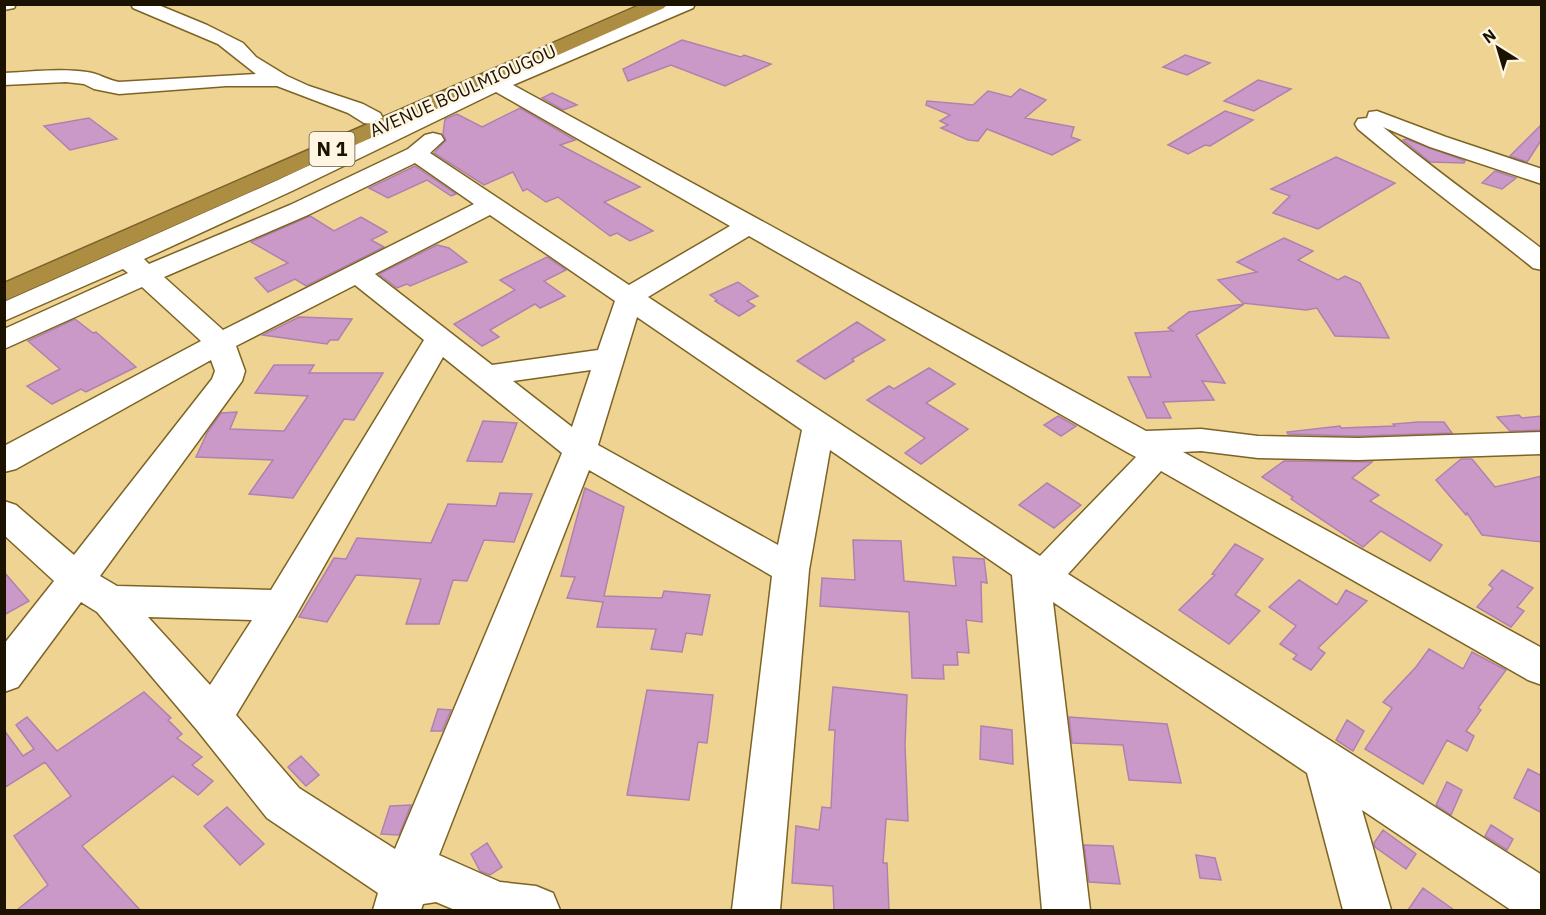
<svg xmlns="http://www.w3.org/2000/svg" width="1546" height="915" font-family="'IBM Plex Sans',sans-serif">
<rect width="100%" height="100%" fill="#eed393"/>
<path fill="#ca99c8" stroke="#b080af" stroke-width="1.5" d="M682 40 741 57 744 55 771 64 725 86 671 65 628 81 623 69Z
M1185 55 1210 63 1187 75 1163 67Z
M1258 80 1291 89 1254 111 1224 101Z
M1020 89 1046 100 1025 118 1074 127 1071 137 1080 140 1052 155 987 129 978 141 968 140 941 128 948 125 940 121 950 115 926 105 927 101 973 105 988 91 1011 97Z
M552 93 577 105 563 110 542 98Z
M520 108 575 140 560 145 640 187 604 202 653 231 630 241 617 233 610 236 558 197 546 202 527 189 523 191 513 172 484 185 434 153 446 140 443 134 445 119 457 114 482 127Z
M1225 111 1253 120 1210 146 1205 145 1188 154 1168 145Z
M89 118 117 139 70 150 44 126Z
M1542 124V139L1527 162 1510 156Z
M1406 139 1465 161 1464 163 1430 162 1403 140Z
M1336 157 1395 183 1318 229 1273 213 1290 196 1271 189Z
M415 166 456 194 451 196 427 180 388 198 369 188Z
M1495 171 1516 178 1502 189 1482 183Z
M310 216 334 231 361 217 387 232 371 240 384 247 306 286 295 279 268 292 255 278 288 263 251 242Z
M1284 238 1313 251 1298 260 1338 280 1345 276 1360 283 1389 338 1335 336 1317 308 1306 310 1243 303 1218 280 1257 272 1237 262Z
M437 245 449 248 467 262 410 286 407 284 397 288 379 274Z
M547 257 566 270 544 281 565 296 540 308 535 304 490 330 499 337 482 346 454 324 515 290 500 280Z
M738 282 758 296 747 301 755 306 739 316 715 301 717 300 710 295Z
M1244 304 1196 335 1225 383 1202 381 1214 400 1163 402 1171 418H1147L1128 377H1151L1135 333 1173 331 1168 328 1189 312Z
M299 317 352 319 338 340H330L327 344 263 335Z
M75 319 93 333 96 332 136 367 86 392 81 389 52 404 27 386 60 369 28 341Z
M857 322 885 340 852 359 854 361 825 379 797 361Z
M274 365H314L309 373H383L354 420 344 419 293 498 249 494 273 460 196 457 207 433 221 413 237 412 230 429 284 431 308 396 255 393Z
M929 368 955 384 926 403 968 429 921 464 905 453 925 438 867 400 889 386 894 389Z
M1519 415 1522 418 1542 416V430L1510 431 1497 417Z
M1058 416 1076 426 1061 436 1044 425Z
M483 421 517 423 502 462 467 461Z
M1418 422H1444L1452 433 1358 436 1288 434 1287 432 1340 426 1341 428 1395 426 1393 424Z
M1461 459H1472L1495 487 1542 476V542L1482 535 1467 513 1466 515 1436 480Z
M1284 461 1372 462 1352 478 1379 495 1370 501 1442 545 1430 561 1381 531 1363 547 1291 499 1293 497 1262 477Z
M1047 483 1081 505 1054 528 1019 505Z
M585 488 624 507 604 596 662 598 664 591 710 595 702 635 686 633 682 652 651 649 656 629 597 627 603 602 567 598 575 577 561 576Z
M500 493 532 494 514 542 484 540 467 581 453 580 439 624H406L421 579 356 575 327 622 299 617 334 558 346 559 357 538 431 543 448 504 496 506Z
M853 540 901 541 904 581 956 586 953 557 984 559 987 583 981 582 982 622 966 620 969 653 957 652 958 665H943L944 679 912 678 909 612 820 606 822 578 855 580Z
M1235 544 1263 559 1235 595 1260 611 1229 644 1179 610 1215 575 1212 574Z
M1502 570 1533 588 1517 607 1524 611 1511 627 1477 607 1493 588 1489 585Z
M4 572 29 601 4 615Z
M1299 580 1337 605 1346 590 1367 601 1318 648 1325 653 1311 670 1293 659 1297 655 1280 644 1296 626 1269 607Z
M1429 649 1463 669 1472 652 1506 670 1478 708 1481 710 1466 731 1474 736 1467 751 1447 740 1423 784 1365 749 1392 708 1383 702 1416 667Z
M833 687 907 695 905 745 908 821 886 819 883 863H887L889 910H834L833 886 792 883 796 826 819 830 822 807 831 808 835 730H829Z
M647 690 713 695 707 743 698 742 689 800 627 795Z
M144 692 171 718 168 720 182 734 177 738 202 757 192 765 213 781 198 795 173 776 82 846 140 910H17L48 885 14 836 71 796 45 762 4 788V730L23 756 34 749 16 725 27 717 57 751Z
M438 709 451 710 442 731H431Z
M1069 717 1167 724 1181 783 1129 780 1123 745 1072 743Z
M1347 720 1364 731 1353 751 1336 740Z
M981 726 1012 730 1013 764 980 759Z
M301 756 319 775 306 786 288 767Z
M1528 769 1542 776V813L1514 798Z
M1447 782 1462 790 1451 815 1436 805Z
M411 805 399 835 381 834 390 806Z
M227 807 264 844 240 865 204 826Z
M1491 825 1513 839 1507 850 1485 836Z
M1383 830 1416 854 1406 869 1375 847 1374 843Z
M487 843 502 867 490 875 480 871 471 854Z
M1084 845 1113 846 1120 884 1089 882Z
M1196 855 1215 858 1221 880 1200 878Z
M1423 888 1454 910H1408Z"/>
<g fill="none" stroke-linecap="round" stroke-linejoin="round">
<g stroke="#7d6424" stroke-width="3">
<path id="minor" d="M4 4H16L14 8 4 10Z
M131 4H156L207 25 243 43 256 57 287 76 309 86 363 104 380 113 383 118 380 123 372 124 364 123 348 113 277 86H226L119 94 94 89 84 84 66 82 4 85V73C32 72 60 68 87 72 98 73 107 80 119 82L256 74 218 44 133 8Z
M671 4H695L693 8 513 85 1146 431 1201 429 1258 436 1358 438 1542 432V454L1358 460 1258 458 1201 451 1183 452 1542 648V685L1528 680 1161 471 1068 574 1542 875V910H1511L1362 810 1391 910H1343L1307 773 1053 602 1090 910H1042L1012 575 830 450 809 570 780 910H732L772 576 589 470 439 855 500 882 536 886 553 893 560 910H455L436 902 423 904 421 910H373L378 893 267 818 197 730 97 612 81 602 18 687 4 692V644L54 581 4 535V501L16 505 74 555 212 379 215 371 211 360 16 469 4 472V446L201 341 142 287 4 349V329L128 273 123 269 4 321V302L278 180 481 84 479 80 482 76 489 74 498 77ZM496 92 730 226 629 285 430 153 444 140 441 135 433 133 425 135 408 149 290 205 149 264 144 259 294 190ZM415 163 474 204 223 330 164 277 308 215ZM490 215 615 301 598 350 492 365 375 274ZM749 236 1125 451 1136 457 1040 556 648 297ZM355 285 424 340 271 590 117 586 100 576 242 381 245 371 236 346ZM637 317 802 430 778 545 598 445ZM443 357 562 453 395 849 299 788 236 715 295 617ZM591 370 572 427 513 381ZM148 617 252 620 210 685Z
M1377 111 1446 137 1542 169V184L1430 147 1383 127C1434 170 1489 208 1542 249V270L1533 268C1475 221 1415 177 1358 129L1355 124 1358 119 1367 118 1369 112Z"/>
</g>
<g stroke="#7a622a" stroke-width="3">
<path id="highway" d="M642 4H666L664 8 4 301V283Z"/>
</g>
<use href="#minor" fill="#fff" fill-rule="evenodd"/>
<use href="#highway" fill="#ac8d41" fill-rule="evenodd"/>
</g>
<g text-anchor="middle" stroke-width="5" stroke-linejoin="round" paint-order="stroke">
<g font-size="18" fill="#1c1200" stroke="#fef6e3">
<text transform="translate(463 91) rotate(-24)" y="6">AVENUE BOULMIOUGOU</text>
</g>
<rect fill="#fef6e3" stroke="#605644" stroke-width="1.5" x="309.5" y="132" width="45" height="34" rx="4.5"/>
<g font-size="20" font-weight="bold" fill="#1c1200">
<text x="332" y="156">N 1</text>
</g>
</g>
<rect width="1546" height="915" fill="none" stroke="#1c1200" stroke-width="12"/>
<g transform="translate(1498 48) rotate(323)" stroke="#fef6e3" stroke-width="4.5" paint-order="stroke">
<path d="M0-4.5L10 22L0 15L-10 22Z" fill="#1c1200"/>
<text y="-9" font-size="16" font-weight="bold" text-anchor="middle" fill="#1c1200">N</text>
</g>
</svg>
